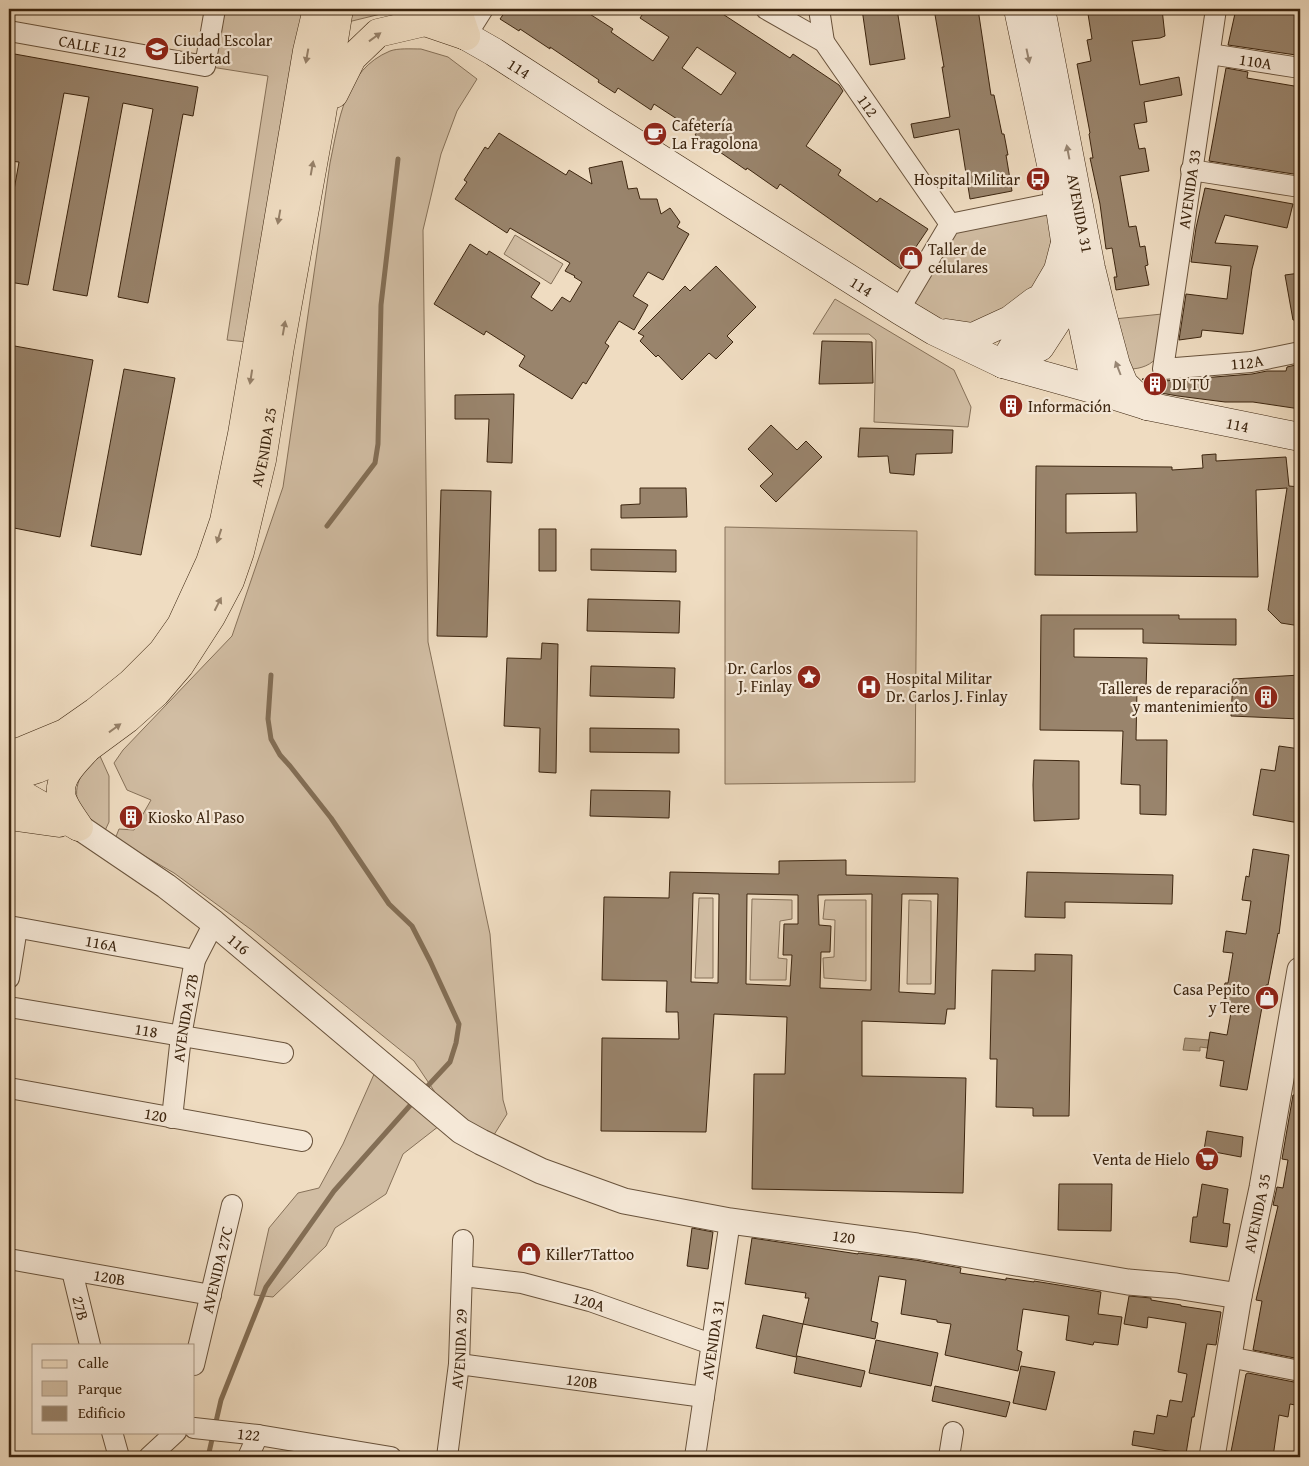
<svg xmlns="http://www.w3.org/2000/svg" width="1309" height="1466" font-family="'Gentium Book Plus',serif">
<rect width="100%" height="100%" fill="#efdcc1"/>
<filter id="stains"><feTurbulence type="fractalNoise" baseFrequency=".004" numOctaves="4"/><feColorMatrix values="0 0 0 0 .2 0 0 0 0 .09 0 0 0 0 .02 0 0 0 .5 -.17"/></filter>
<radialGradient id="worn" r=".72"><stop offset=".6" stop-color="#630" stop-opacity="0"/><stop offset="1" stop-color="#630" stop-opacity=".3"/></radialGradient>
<path fill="#d1bda3" stroke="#867159" d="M215 9H318L257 343 227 340 268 76 205 66Z
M350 9H398L393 11 348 22Z
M421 49 448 57 477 79 457 111 441 154 423 230 428 642 490 934 503 1100 507 1114 492 1138 461 1131 414 1061 253 931 174 873 115 839 119 829 134 830 151 800 127 790 114 763 123 750 232 636 283 487 330 163C339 121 344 70 390 51 398 48 411 49 421 49Z
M1050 211 1057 240 1049 267 1030 291 1000 314 970 326 940 324 913 306 958 230Z
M515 235 563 264 551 284 504 254Z
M835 299 954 370 971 407 968 427 874 422 876 340 869 334H813Z
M1162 314C1161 322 1160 349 1158 355 1153 365 1140 369 1130 369L1114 319Z
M725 527 917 531 915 782 725 784Z
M100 756 109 776V822L102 837C96 830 81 814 79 806 71 785 84 767 100 756Z
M699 898H713V978H695Z
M752 899 792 900V919L780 921 778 958 787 959 786 980H750Z
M825 900H866V981L824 978 823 958 834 957 835 920 823 919Z
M909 900 931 901V984H907Z
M375 1072 439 1126 403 1154 386 1194 335 1228 326 1246 273 1297 254 1295 269 1228 298 1193 319 1188 343 1144Z"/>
<path fill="#b29e84" stroke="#836e55" d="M1185 1038 1209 1040 1208 1048 1200 1047V1051L1183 1050Z"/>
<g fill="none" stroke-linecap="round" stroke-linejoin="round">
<path stroke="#836e55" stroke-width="5" d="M327 526 375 463 378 444 381 305 398 159
M271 675 268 719 271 739 280 755 290 766 331 818 389 904 412 926 430 961 459 1024 456 1043 450 1062 423 1091
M215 1426 221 1400 266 1287 334 1191 414 1101
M208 1457 213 1435"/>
</g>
<path fill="#99846c" stroke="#3c250f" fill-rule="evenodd" d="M507 9H582L613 29 611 32 653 61 669 37 640 18 646 9H715L790 58 793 54 839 85 843 91 806 146 841 170 838 175 877 202 880 198 928 229 901 269 780 184 777 189 747 168 746 170 695 135 697 132 654 104 651 110 618 88 615 93 598 82 599 80 550 47V49L520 29 519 31 500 19ZM697 47 736 73 721 95 682 68Z
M862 9H897L905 59 870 65Z
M934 9H978L991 95H994L1002 134H1004L1008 155H1006L1012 191 970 199 959 129 914 138 911 124 950 117 942 67H944Z
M1119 9H1162L1165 36 1160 38 1132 41 1140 85 1179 77 1182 95 1144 102 1147 122 1134 124 1139 149 1145 148 1149 171 1120 176 1129 227 1136 226 1140 247 1145 246 1148 265 1145 266 1149 285 1116 290 1114 277H1117L1112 248 1106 249 1100 204 1090 158H1093L1089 134 1090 133 1077 64 1091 61 1087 40 1092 39 1088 14Z
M1236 9H1300V33L1296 55 1228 45Z
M9 53 198 87 193 116 183 114 148 303 118 297 153 109 123 103 87 296 53 290 89 97 64 93 28 285 9 282V218L19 162 9 161Z
M1226 68 1248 72 1247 78 1300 87V175L1209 161Z
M499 133 566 175 569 170 592 184 589 168 622 161 628 189 637 188 640 199H657L661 214 670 208 680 222 677 227 689 234 663 280 648 272 633 296 648 305 634 330 619 321 605 343 609 346 586 384 583 382 572 399 519 366 525 356 486 331 484 335 434 304 470 244 487 255 489 251 540 283 531 297 552 311 562 297 570 302 582 282 574 277 575 276 565 271 570 263 510 228 507 233 455 199 467 182 464 180 485 147 488 149Z
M1205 188 1293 204 1287 228 1225 215 1215 243 1258 246 1252 269 1243 334 1202 330 1201 337 1179 340 1186 294 1227 299 1231 266 1191 262 1196 228Z
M716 266 756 307 727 336 733 342 716 359 709 353 682 380 658 355 656 357 640 341 644 336 638 333 685 286 690 291Z
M1300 273V320H1293L1285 275Z
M822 341 872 342 873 383 819 384Z
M9 345 93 360 60 537 9 527Z
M1300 364V409L1253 402H1225L1178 396 1155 392 1142 379 1156 378 1164 381 1252 374 1267 371H1286L1287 367Z
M124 369 175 378 141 555 91 546Z
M514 394 512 463 487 462 489 419H455V395Z
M771 425 797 450 806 441 822 457 776 502 760 486 773 474 748 449Z
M860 428 953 430 952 453 916 454 914 475 890 473 888 456 858 457Z
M1216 454V461L1286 457 1289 486 1300 487V626L1281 623 1268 610 1287 488 1256 490 1258 577 1035 575 1036 466 1172 467V470L1203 468 1202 455ZM1136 493 1137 532 1066 533V494Z
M640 488H686L687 517 621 518V505L640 504Z
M441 490 491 491 487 637 437 636Z
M539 529H556V571H539Z
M591 549 676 550V572L591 570Z
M588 599 680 601 679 633 587 631Z
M1041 615H1179V619H1236V645L1143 643V629H1074V657L1147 658 1146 689H1137L1136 740H1167L1166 815 1140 814V785L1121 784 1123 731 1040 730Z
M542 643 558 644 556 773 539 772 540 728 504 726 507 658 541 659Z
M591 666 675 668 674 698 590 696Z
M1300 675V719L1231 716 1233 679Z
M590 728 679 729V753L590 752Z
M1279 746 1300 749V813L1299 823 1253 815 1261 769 1275 771Z
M1034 760 1079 761V819L1034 821 1033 785Z
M591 790 670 791 669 818 590 816Z
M1253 849 1289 855 1279 934 1278 933 1268 985H1266L1247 1090 1220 1086 1224 1061 1206 1058 1210 1032 1227 1035 1232 1007 1222 1005 1225 983H1228L1233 953 1223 952 1226 931 1246 934 1251 901 1242 900 1246 876 1249 877Z
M846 860V875L958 878 955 1009H947L945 1024 862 1021V1076L966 1078 963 1193 752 1189 754 1074H785L787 1017 714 1014 706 1132 601 1131 602 1038 679 1039 678 1012H666L667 981 602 980 604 897 669 898 670 872 779 874V861ZM693 893 719 894 718 983 691 982ZM747 894 798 895V924H784L783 955H792L790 986 746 984ZM872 894 871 990 820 988 821 952H830L831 926 819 925 818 895ZM902 894H938L935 994 899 992Z
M1027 872 1173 875 1172 904 1065 902V918L1025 917Z
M1035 954 1072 955 1069 1116H1033V1108L996 1107 997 1059H990L992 970 1035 971Z
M1293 1095H1300V1359L1253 1350 1262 1301 1256 1300 1278 1206 1273 1205 1277 1187 1283 1188 1288 1160 1282 1159Z
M1207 1131 1243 1137 1241 1157 1204 1150Z
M1059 1184H1112L1111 1231 1058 1230Z
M1202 1184 1228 1189 1223 1223 1230 1224 1227 1247 1190 1242 1193 1217H1197Z
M692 1228 713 1232 708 1269 687 1266Z
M752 1238 858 1254V1253L915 1260 961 1268 960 1273 1006 1280V1278L1034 1282V1281L1101 1292 1098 1314 1122 1317 1118 1345 1094 1342 1093 1345 1066 1340 1069 1316 1023 1309 1017 1350 1022 1352 1018 1371 945 1355 951 1324 937 1322V1320L901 1314 906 1280 879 1276 871 1321 878 1323 875 1339 803 1324 809 1298H805L806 1293 745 1284Z
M1129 1296 1151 1298V1300L1181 1305V1306L1221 1312 1216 1345 1207 1344 1194 1417H1192L1186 1454 1132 1445 1134 1431 1154 1434 1157 1415 1167 1417 1170 1400 1182 1402 1187 1374 1178 1372 1186 1323 1148 1317 1147 1328 1124 1324Z
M763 1315 803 1324 796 1357 756 1348Z
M876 1340 938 1353 931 1386 869 1373Z
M797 1356 865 1371 861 1387 794 1373Z
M1021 1366 1055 1372 1046 1410 1013 1403Z
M1248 1373 1299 1383 1295 1405 1290 1404 1288 1417 1279 1415 1273 1457H1230L1246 1374Z
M935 1386 1010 1402 1006 1417 932 1401Z"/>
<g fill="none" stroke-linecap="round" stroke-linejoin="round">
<g stroke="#69533c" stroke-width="22">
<g id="minor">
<path id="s1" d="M766 9 824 42 950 224"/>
<path d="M819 9 824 42"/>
<path id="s2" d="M1216 9 1163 369 1251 362 1300 352"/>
<path id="s3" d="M9 31 205 66 215 9"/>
<path d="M466 36 483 9"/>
<path id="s4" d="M1210 54 1300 68"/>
<path d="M1191 170 1300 187"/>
<path d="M899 310 950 224 1059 202"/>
<path id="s5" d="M9 926 195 960"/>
<path d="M9 978 17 928"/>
<path id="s6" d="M9 1007 283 1053"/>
<path id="s7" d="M9 1088 302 1141"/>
<path id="s8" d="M172 1118 181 1036 195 960 214 923"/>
<path id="s9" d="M9 1259 211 1295"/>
<path id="s10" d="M72 1271 90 1345"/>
<path id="s11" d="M463 1276 522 1283 590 1301 711 1344"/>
<path d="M1229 1357 1300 1371"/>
<path id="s12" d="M459 1364 704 1397"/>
<path id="s13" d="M194 1365 232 1205"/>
<path id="s14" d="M194 1428 258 1435 391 1457"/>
<path d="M112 1432 119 1457"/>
<path d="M149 1457 176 1432"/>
<path d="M248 1457 258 1435"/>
<path id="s15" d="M447 1457 459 1364 463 1240"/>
<path id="s16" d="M695 1457 730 1221"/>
<path d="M949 1457 953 1432"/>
</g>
</g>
<g stroke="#69533c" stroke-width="27">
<g id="tertiary">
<path id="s17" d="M79 827 166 886 214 923 461 1131 481 1142 541 1171 624 1201 730 1221 917 1246 1128 1282 1176 1286 1239 1296"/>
<path id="s18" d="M1212 1457 1239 1296 1262 1188 1300 970"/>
</g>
</g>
<g stroke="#3c250f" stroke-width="29">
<g id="secondary">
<path d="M1018 9 1059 202 1065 241 1096 390"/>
<path id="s19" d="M1041 9 1091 268 1102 313 1116 365 1124 384 1147 406"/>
<path id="s20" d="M466 36 494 52 599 120 899 310 934 331 1003 364 1096 390 1147 406 1300 437"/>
<path d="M946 333 973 337 1010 320 1035 301"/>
<path d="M1003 364 1058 270 1065 243"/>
<path d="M1003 364 1040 347 1081 284"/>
</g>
</g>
<g stroke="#3c250f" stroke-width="29">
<g id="primary">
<path d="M457 9 466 36"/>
<path d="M334 94 352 58 378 33 425 22 466 36"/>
<path d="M9 755 24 750 65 733 95 712 131 683 162 652 181 625 210 562 224 521 242 434 307 51 317 9"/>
<path id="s21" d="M9 778 37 769 89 747 127 719 156 693 180 665 211 617 230 581 240 552 262 460 280 347 321 120 339 9"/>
<path d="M9 787 77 826"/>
<path d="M9 816 59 823"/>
<path d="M79 827C74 819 68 812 64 803 53 782 73 764 86 750"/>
</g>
</g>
<use href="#minor" stroke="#f5e8d7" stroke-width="20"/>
<use href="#tertiary" stroke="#f5e8d7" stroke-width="25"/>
<use href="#secondary" stroke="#f5e8d7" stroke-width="28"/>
<use href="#primary" stroke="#efdcc1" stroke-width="28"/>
</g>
<defs><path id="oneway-solid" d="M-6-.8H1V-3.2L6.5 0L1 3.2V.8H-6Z" transform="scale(1.25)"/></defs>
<g fill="#968068">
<use href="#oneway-solid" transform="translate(375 37) rotate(-36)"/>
<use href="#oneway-solid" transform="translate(307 56) rotate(100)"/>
<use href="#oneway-solid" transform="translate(312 168) rotate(-80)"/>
<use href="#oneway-solid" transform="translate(279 217) rotate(100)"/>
<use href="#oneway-solid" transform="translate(284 328) rotate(-80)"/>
<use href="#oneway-solid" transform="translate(251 377) rotate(99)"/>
<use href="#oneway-solid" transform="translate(219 536) rotate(108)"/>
<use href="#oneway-solid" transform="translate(218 604) rotate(-63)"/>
<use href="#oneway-solid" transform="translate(115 728) rotate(-36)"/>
</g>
<g fill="#988673">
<use href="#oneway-solid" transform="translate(1028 56) rotate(78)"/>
<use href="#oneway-solid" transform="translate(1068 152) rotate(-101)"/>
<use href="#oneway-solid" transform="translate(1118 368) rotate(-111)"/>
</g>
<defs>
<g id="school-disc" transform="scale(1.25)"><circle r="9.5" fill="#8f2418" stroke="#f5e8d7"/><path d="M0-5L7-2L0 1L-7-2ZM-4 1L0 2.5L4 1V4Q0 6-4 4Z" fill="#fff"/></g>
<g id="cafe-disc" transform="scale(1.25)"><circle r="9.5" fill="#8f2418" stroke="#f5e8d7"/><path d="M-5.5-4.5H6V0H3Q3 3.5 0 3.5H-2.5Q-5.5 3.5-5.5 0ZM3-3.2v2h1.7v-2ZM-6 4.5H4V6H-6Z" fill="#fff"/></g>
<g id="bus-disc" transform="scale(1.25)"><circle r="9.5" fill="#8f2418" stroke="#f5e8d7"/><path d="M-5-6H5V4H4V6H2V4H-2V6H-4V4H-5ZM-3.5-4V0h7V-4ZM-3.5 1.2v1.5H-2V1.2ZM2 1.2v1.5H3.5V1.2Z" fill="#fff"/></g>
<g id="shop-disc" transform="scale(1.25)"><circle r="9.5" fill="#8f2418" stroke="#f5e8d7"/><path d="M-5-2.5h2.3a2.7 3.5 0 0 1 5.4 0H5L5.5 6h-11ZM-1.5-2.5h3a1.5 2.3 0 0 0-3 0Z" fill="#fff"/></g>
<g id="building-disc" transform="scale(1.25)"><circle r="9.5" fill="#8f2418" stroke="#f5e8d7"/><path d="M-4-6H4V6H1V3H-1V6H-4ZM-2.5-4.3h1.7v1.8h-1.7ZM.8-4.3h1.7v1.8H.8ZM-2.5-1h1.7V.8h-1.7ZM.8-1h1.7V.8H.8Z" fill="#fff"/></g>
<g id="sight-disc" transform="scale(1.25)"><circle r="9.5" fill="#8f2418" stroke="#f5e8d7"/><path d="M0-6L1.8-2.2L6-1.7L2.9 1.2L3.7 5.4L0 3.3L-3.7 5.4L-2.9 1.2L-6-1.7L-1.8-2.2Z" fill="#fff"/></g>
<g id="hospital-disc" transform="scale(1.25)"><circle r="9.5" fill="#8f2418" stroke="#f5e8d7"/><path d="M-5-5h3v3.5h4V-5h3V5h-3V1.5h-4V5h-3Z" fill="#fff"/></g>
<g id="supermarket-disc" transform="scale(1.25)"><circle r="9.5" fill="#8f2418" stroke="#f5e8d7"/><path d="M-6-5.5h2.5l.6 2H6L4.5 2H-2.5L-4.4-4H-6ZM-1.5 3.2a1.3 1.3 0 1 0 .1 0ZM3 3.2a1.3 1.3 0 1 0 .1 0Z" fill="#fff"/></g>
</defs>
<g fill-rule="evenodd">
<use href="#school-disc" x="157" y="49"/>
<use href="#cafe-disc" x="655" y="134"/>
<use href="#bus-disc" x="1038" y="179"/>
<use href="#shop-disc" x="911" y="258"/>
<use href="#building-disc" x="1155" y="384"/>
<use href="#building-disc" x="1011" y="406"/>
<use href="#sight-disc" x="809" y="677"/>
<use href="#hospital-disc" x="869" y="687"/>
<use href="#building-disc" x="1266" y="697"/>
<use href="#building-disc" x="131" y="817"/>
<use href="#shop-disc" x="1267" y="998"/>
<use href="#supermarket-disc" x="1207" y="1159"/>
<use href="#shop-disc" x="529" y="1254"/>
</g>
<g text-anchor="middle" stroke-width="4.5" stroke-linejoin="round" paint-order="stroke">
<g font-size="16" fill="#3c250f" stroke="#f5e8d7" text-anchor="start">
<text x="174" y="46">Ciudad Escolar<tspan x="174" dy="18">Libertad</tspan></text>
<text x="672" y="131">Cafetería<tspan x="672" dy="18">La Fragolona</tspan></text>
<text x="1020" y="185" text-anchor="end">Hospital Militar</text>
<text x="928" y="255">Taller de<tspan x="928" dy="18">celulares</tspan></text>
<text x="1172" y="390">DI TÚ</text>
<text x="1028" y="412">Información</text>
<text x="792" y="674" text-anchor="end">Dr. Carlos<tspan x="792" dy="18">J. Finlay</tspan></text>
<text x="886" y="684">Hospital Militar<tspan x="886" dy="18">Dr. Carlos J. Finlay</tspan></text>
<text x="1248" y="694" text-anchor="end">Talleres de reparación<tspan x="1248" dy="18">y mantenimiento</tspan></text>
<text x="148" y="823">Kiosko Al Paso</text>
<text x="1250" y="995" text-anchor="end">Casa Pepito<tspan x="1250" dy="18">y Tere</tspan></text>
<text x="1190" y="1165" text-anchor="end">Venta de Hielo</text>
<text x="546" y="1260">Killer7Tattoo</text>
</g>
<g font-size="16" fill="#3c250f" stroke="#f5e8d7">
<text dy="6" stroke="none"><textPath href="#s3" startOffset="85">CALLE 112</textPath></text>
<text dy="6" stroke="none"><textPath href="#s4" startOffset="46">110A</textPath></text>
<text dy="6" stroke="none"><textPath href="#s20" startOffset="62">114</textPath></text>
<text dy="6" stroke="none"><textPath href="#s1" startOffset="144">112</textPath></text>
<text transform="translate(1189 189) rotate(-82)" y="6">AVENIDA 33</text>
<text dy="6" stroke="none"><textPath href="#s19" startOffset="208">AVENIDA 31</textPath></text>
<text dy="6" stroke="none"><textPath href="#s20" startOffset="468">114</textPath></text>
<text dy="6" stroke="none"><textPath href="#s2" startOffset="448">112A</textPath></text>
<text dy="6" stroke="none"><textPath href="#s20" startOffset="872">114</textPath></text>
<text dy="6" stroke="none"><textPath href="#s21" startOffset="445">AVENIDA 25</textPath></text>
<text dy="6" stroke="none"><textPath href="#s5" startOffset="94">116A</textPath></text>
<text dy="6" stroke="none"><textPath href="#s17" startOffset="198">116</textPath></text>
<text dy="6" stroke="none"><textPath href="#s8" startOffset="101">AVENIDA 27B</textPath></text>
<text dy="6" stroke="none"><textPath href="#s6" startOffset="139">118</textPath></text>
<text dy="6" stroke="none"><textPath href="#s7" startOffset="149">120</textPath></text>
<text dy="6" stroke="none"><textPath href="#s18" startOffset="248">AVENIDA 35</textPath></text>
<text dy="6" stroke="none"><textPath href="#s17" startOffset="889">120</textPath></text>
<text dy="6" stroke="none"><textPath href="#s13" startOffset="98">AVENIDA 27C</textPath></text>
<text dy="6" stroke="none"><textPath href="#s9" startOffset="102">120B</textPath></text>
<text dy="6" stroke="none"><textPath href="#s11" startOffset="129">120A</textPath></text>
<text dy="6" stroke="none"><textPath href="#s10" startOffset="38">27B</textPath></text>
<text dy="6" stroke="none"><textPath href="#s16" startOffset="119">AVENIDA 31</textPath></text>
<text dy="6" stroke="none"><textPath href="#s15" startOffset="109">AVENIDA 29</textPath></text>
<text dy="6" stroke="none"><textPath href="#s12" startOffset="124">120B</textPath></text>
<text dy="6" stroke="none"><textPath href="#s14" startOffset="55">122</textPath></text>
</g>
</g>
<rect width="1309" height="1466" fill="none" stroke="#efdcc1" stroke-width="30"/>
<rect x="10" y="10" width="1289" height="1446" fill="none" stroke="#3c250f" stroke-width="2.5"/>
<rect x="15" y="15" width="1279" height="1436" fill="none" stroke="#3c250f"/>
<rect x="32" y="1344" width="162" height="90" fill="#f5e8d7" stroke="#ab9a87"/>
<rect x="42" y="1360" width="25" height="8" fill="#efdcc1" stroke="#ab9a87"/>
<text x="78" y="1368" font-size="15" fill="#3c250f">Calle</text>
<rect x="42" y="1381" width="25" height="15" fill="#d1bda3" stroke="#ab9a87"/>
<text x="78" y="1394" font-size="15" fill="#3c250f">Parque</text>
<rect x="42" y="1406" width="25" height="15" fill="#99846c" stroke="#ab9a87"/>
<text x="78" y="1418" font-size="15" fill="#3c250f">Edificio</text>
<rect width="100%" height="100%" filter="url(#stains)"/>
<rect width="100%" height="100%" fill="url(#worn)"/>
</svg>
